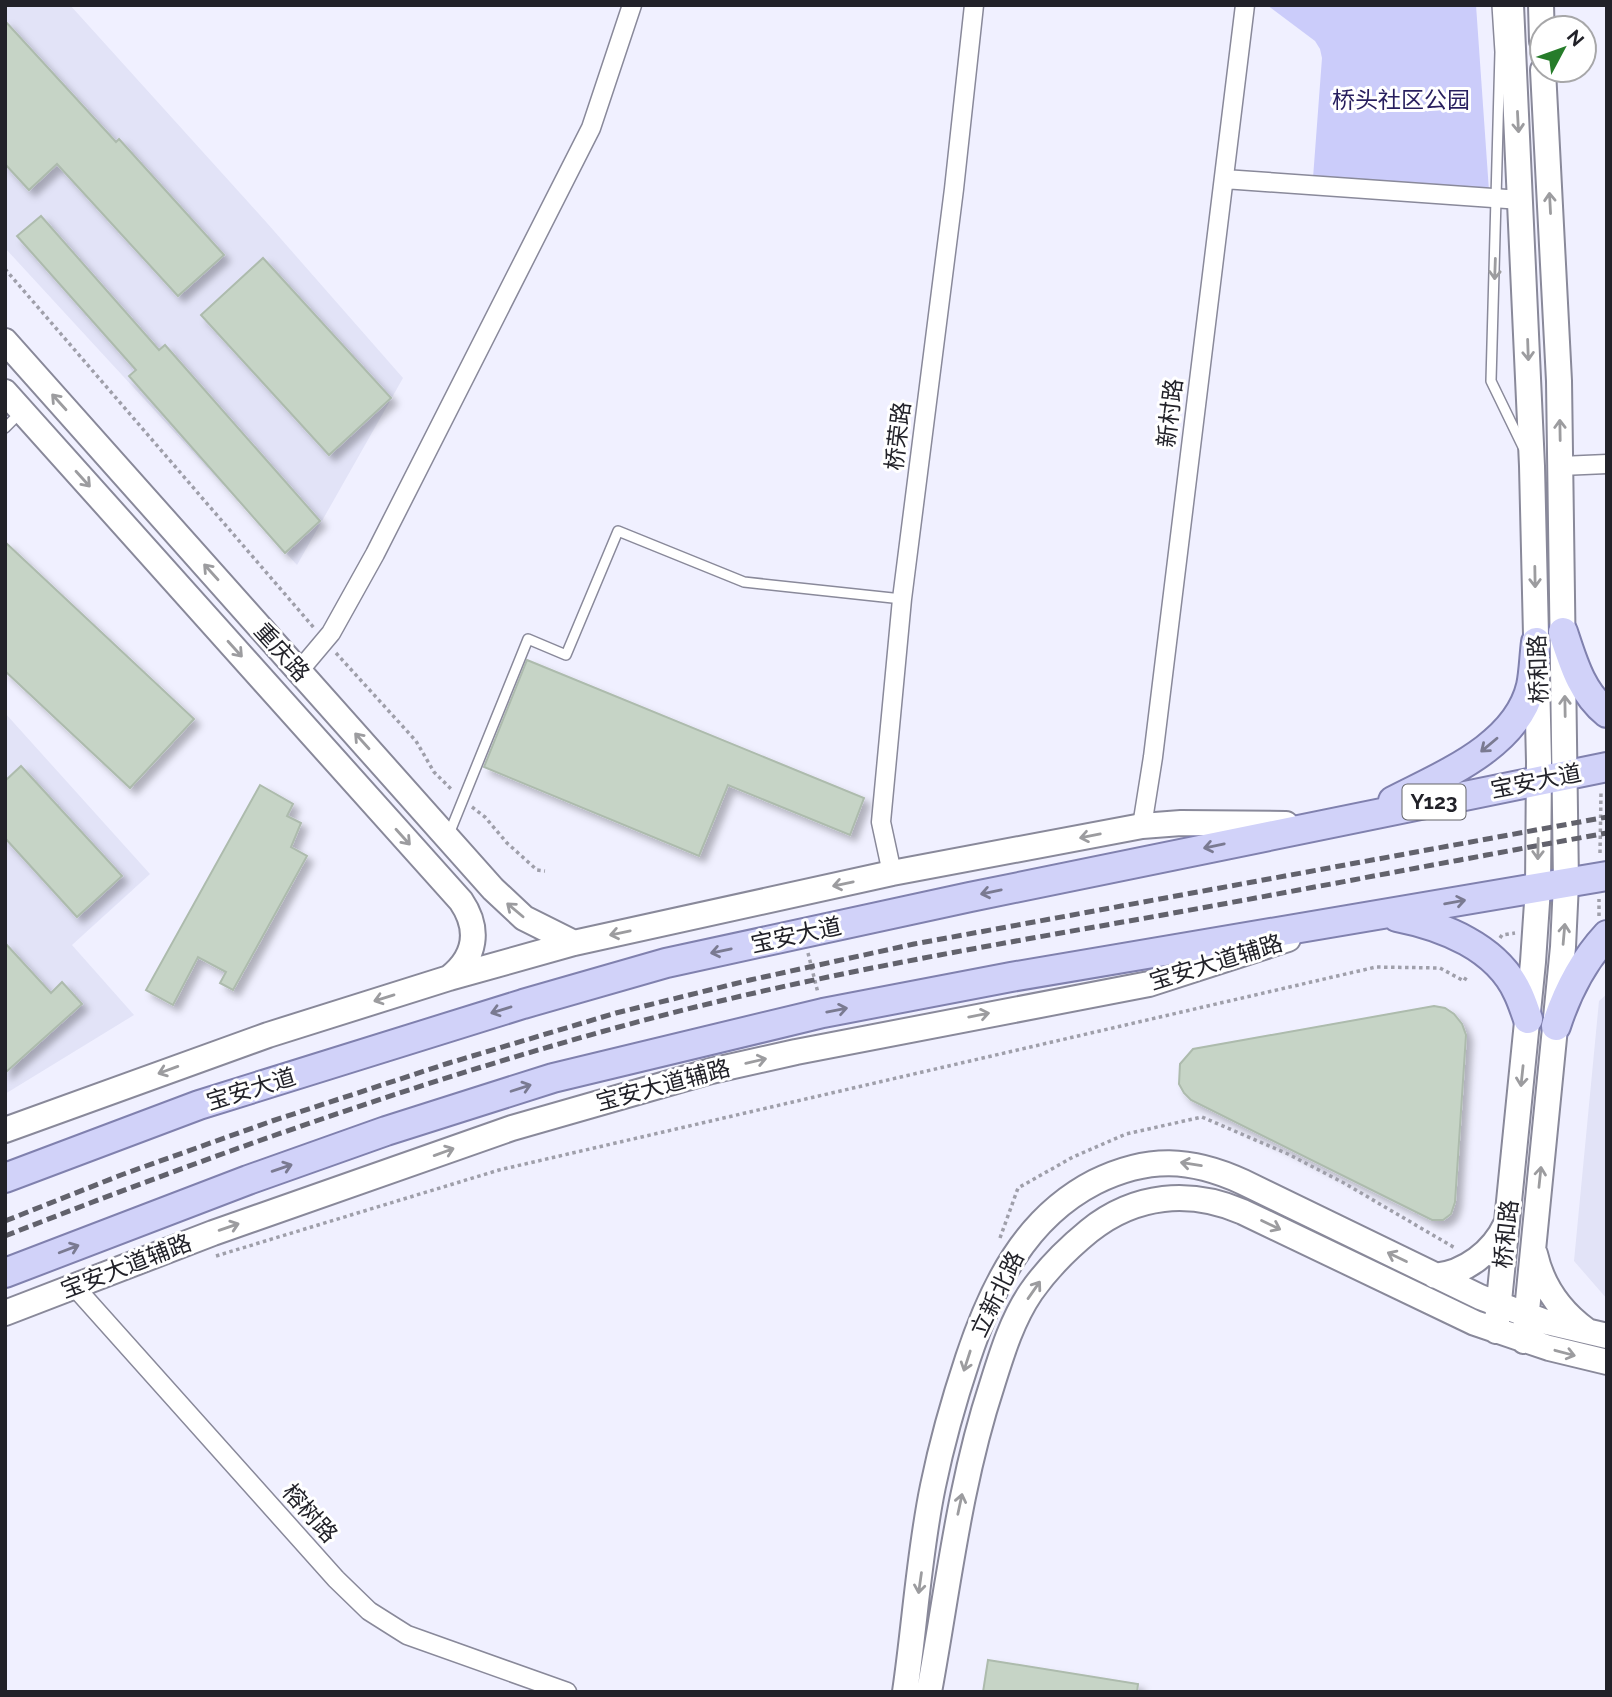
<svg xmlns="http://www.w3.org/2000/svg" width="1612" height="1697" font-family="Raleway,'Noto Sans SC',sans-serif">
<defs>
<filter id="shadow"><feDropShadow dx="6" dy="6" stdDeviation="3.5" flood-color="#0004"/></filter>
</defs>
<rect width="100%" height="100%" fill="#f0f0ff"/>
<path fill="#e2e3f7" d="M5 5H70L267 223 403 378 297 565 5 248Z
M5 713 150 874 72 945 134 1015 5 1094Z
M1607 994V1299L1574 1261 1599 1001Z"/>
<path fill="#cbccfa" d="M1267 5H1476L1489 191 1313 178 1322 58 1320 49 1315 41Z"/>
<path fill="#c6d4c6" stroke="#adbbad" stroke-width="2" filter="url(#shadow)" d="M5 21 116 142 119 139 224 255 178 296 57 164 29 190 5 164Z
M41 216 159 350 165 345 320 521 285 553 129 376 136 370 17 236Z
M263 258 391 398 329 455 201 315Z
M5 542 194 719 130 788 5 671Z
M527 660 864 798 850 835 728 785 699 856 484 767Z
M21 766 122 876 77 917 5 838V781Z
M260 785 293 804 287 816 301 823 291 847 307 856 233 990 220 983 226 972 198 957 173 1005 146 990Z
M5 943 51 993 62 982 82 1004 5 1073Z
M1434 1006 1445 1008 1454 1014 1462 1024 1466 1035 1455 1202 1451 1214 1443 1220H1432L1191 1100 1184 1093 1179 1084 1180 1064 1193 1049Z
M988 1660 1138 1684 1137 1692H983Z"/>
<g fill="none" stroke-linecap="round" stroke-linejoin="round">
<g stroke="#89899a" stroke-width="12">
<path id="lane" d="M1497 5 1500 52 1491 381 1523 447
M5 428 21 412
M449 834 528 639 566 655 618 531 744 582 902 599"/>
</g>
<g stroke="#89899a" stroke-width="21">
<path id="street" d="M1224 179 1521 200
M1561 466 1607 464
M299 671 331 633 375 554 591 128 632 5
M1142 826 1153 757 1245 5
M892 873 881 822 902 599 954 189 974 5
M74 1286 336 1579 369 1611 407 1635 567 1692"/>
</g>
<g stroke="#89899a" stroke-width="28">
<path id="secondary" d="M1541 5 1542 41
M5 341 493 889 524 918 574 943
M5 392 461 901C480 929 476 957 449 978
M5 1130 268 1035 449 978 574 943 892 873 1142 826 1181 823 1286 824
M1535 1254C1542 1285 1560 1311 1586 1330
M1435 1276C1465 1273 1493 1252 1506 1224
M5 1313 213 1233 512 1128 711 1071 796 1052 1149 984 1288 939
M1496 1331 1533 962 1538 888 1539 762 1532 466 1511 5
M1524 1341 1563 947 1566 883 1559 381 1543 70
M905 1692C915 1624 919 1553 933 1486 942 1442 954 1400 968 1358 992 1286 1025 1218 1095 1182 1148 1156 1191 1158 1243 1182L1480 1297 1543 1321 1607 1336
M929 1692C948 1589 959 1485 992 1385 1002 1353 1012 1320 1031 1292 1047 1269 1067 1249 1089 1231 1135 1194 1190 1189 1243 1212L1475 1323 1549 1348 1607 1362"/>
</g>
<g stroke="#8081ae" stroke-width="32">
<path id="primary" d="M1563 632C1573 662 1581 692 1607 713
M1393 801C1443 775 1517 746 1531 686 1534 672 1534 657 1536 642
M1397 917C1443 926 1497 947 1518 993 1522 1001 1525 1011 1528 1019
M1556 1026C1567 992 1582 962 1607 935
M5 1178 199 1105 523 1004 666 963 970 897 1607 767
M5 1273 248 1180 386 1131 553 1078 823 1013 1011 977 1607 876"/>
</g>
<path stroke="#9f9faa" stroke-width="3.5" stroke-dasharray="3.5 3.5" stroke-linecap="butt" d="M5 269 315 629
M336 653 416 741 434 772 453 791
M472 807 485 817 507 843 537 870 545 871
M1600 853 1601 792
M1599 916V899
M1500 938 1502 935 1515 933
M808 953 818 993
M1000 1238 1018 1188 1073 1157 1126 1134 1202 1117 1288 1154 1344 1183 1455 1248
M216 1256 499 1170 1376 967 1440 968 1464 981 1467 976"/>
<use href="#lane" stroke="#fff" stroke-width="9"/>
<use href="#street" stroke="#fff" stroke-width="18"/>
<use href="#secondary" stroke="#fff" stroke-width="24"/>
<use href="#primary" stroke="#d1d2f9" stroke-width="28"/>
<path stroke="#62626c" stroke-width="5" stroke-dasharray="10 5" stroke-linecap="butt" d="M5 1221 121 1175 272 1121 449 1063 616 1013 750 980 914 944 1607 817
M5 1236C206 1157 411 1084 619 1027 796 978 977 948 1157 916 1307 889 1457 860 1607 833"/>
</g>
<defs><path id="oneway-shaft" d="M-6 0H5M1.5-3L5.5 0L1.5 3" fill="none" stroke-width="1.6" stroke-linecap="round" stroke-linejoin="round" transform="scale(1.75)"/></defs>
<g stroke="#9c9c9f">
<use href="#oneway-shaft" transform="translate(1518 122) rotate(87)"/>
<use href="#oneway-shaft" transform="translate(1550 203) rotate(-93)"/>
<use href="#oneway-shaft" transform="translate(1495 269) rotate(92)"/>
<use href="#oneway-shaft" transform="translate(1528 350) rotate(88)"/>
<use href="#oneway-shaft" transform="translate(59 402) rotate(-132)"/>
<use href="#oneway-shaft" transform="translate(1560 430) rotate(-91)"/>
<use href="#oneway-shaft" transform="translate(83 479) rotate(48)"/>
<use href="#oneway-shaft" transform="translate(211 572) rotate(-132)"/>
<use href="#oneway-shaft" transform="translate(1535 577) rotate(89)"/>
<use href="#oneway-shaft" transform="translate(235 649) rotate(48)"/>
<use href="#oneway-shaft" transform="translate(1565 706) rotate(-91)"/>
<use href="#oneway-shaft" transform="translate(362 741) rotate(-132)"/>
<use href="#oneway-shaft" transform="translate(1090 836) rotate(169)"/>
<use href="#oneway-shaft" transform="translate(403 837) rotate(48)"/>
<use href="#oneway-shaft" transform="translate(1538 849) rotate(91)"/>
<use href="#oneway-shaft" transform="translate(843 884) rotate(168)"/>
<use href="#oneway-shaft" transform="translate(515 910) rotate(-140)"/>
<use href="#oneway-shaft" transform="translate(620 933) rotate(168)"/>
<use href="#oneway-shaft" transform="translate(1564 934) rotate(-85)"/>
<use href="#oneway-shaft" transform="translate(384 998) rotate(163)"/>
<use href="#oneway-shaft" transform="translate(979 1015) rotate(-11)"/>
<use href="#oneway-shaft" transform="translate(756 1061) rotate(-13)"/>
<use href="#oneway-shaft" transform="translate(168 1070) rotate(160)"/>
<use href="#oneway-shaft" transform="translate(1522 1076) rotate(96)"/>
<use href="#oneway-shaft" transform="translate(444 1152) rotate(-20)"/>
<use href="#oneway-shaft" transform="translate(1191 1164) rotate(-171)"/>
<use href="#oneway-shaft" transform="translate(1540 1177) rotate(-84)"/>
<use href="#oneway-shaft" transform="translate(1271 1225) rotate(26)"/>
<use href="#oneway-shaft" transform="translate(229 1227) rotate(-19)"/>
<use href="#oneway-shaft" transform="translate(1397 1257) rotate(-154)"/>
<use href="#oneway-shaft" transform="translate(1034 1290) rotate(-55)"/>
<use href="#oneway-shaft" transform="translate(1565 1353) rotate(15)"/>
<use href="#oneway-shaft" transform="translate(967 1361) rotate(108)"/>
<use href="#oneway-shaft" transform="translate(960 1504) rotate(-78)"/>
<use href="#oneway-shaft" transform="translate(920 1583) rotate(98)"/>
</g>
<g stroke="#7a7a91">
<use href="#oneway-shaft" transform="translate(1489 745) rotate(140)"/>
<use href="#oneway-shaft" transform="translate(1214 846) rotate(168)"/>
<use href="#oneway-shaft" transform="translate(991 892) rotate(168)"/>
<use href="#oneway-shaft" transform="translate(1455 902) rotate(-10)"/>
<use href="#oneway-shaft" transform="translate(721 951) rotate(168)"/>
<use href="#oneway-shaft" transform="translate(501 1010) rotate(163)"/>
<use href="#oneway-shaft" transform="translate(837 1010) rotate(-11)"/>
<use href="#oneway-shaft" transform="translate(521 1088) rotate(-18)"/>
<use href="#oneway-shaft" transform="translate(282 1168) rotate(-19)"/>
<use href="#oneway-shaft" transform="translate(69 1249) rotate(-21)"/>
</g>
<g text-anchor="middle" stroke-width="6" stroke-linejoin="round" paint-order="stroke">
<rect fill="#fff" stroke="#646469" stroke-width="2" x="1402.5" y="784.5" width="63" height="35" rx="5"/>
<g font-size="21" font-weight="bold" fill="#222229">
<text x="1434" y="809">Y123</text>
</g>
<g font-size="23" fill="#281f5e" stroke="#fff">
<text x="1401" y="108">桥头社区公园</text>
</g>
<g font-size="23" fill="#222229" stroke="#fff">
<text transform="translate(1170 413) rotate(-83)" y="8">新村路</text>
<text transform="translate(898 436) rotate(-83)" y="8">桥荣路</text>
<text transform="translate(282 652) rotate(48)" y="8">重庆路</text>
<text transform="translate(1538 669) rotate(-92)" y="8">桥和路</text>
<text transform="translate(1536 781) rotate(-11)" y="8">宝安大道</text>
<text transform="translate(796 935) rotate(-12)" y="8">宝安大道</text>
<text transform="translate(1216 962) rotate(-17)" y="8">宝安大道辅路</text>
<text transform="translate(663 1085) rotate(-15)" y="8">宝安大道辅路</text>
<text transform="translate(251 1089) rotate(-17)" y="8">宝安大道</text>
<text transform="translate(1506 1234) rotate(-84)" y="8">桥和路</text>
<text transform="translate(126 1266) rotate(-21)" y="8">宝安大道辅路</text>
<text transform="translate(997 1294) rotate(-64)" y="8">立新北路</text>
<text transform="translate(310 1513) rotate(48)" y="8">榕树路</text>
</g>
</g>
<rect width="1612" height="1697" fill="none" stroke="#222229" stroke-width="14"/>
<g transform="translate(1563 49) rotate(49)"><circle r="33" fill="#ffffff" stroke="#a7a7a9" stroke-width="2"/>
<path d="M0-5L12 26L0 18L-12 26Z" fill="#267c2a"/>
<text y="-10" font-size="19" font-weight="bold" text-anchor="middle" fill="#222229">N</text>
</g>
</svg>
